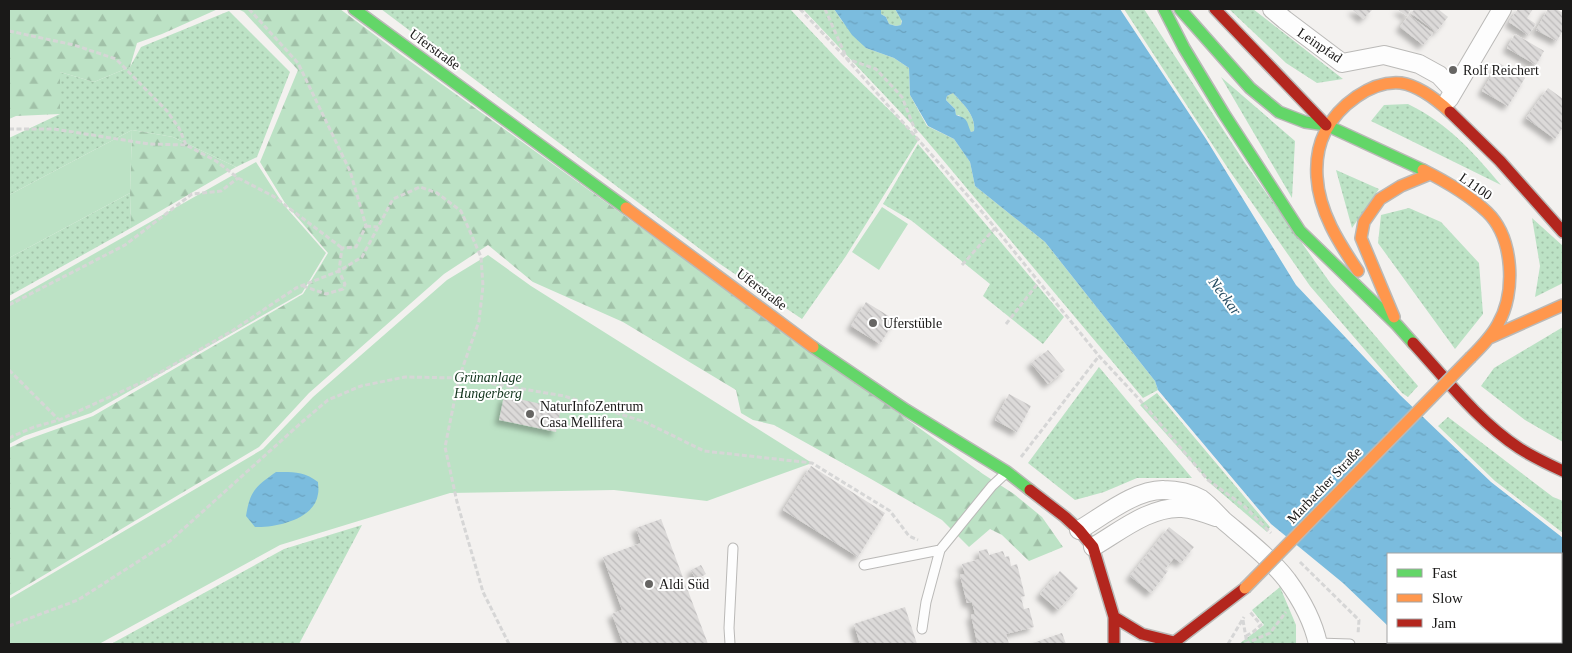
<svg xmlns="http://www.w3.org/2000/svg" width="1572" height="653" font-family="'Times New Roman',serif">
<defs>
<pattern id="grass-dots" width="8" height="8" patternUnits="userSpaceOnUse" patternTransform="scale(1.25)"><rect width="8" height="8" fill="#bce2c5"/><path d="M2 2h.1M6 6h.1" fill="none" stroke="#a1c1a8" stroke-width="1.8" stroke-linecap="round"/></pattern>
<pattern id="forest-firs" width="22" height="20" patternUnits="userSpaceOnUse" patternTransform="scale(1.25)"><rect width="22" height="20" fill="#bce2c5"/><path d="M5 1l3.5 6h-7zM16 11l3.5 6h-7z" fill="#a1c1a8"/></pattern>
<pattern id="water-ripples" width="26" height="14" patternUnits="userSpaceOnUse" patternTransform="scale(1.25)"><rect width="26" height="14" fill="#7bbcde"/><path d="M2 4q2-2 4 0t4 0M15 11q2-2 4 0t4 0" fill="none" stroke="#6aa1be"/></pattern>
<pattern id="building-back-hatch" width="6" height="6" patternUnits="userSpaceOnUse" patternTransform="scale(1.25)"><rect width="6" height="6" fill="#dcdad9"/><path d="M-1 5l2 2M0 0l6 6M5-1l2 2" fill="none" stroke="#bcbaba"/></pattern>
<filter id="shadow"><feDropShadow dx="-4.5" dy="4.5" stdDeviation="2.5" flood-color="#0004"/></filter>
</defs>
<rect width="100%" height="100%" fill="#f3f1ef"/>
<path fill="url(#grass-dots)" d="M381 9H790L841 63 919 139 846 256 802 319 720 264Z
M803 9H834L842 21 866 48 894 58 909 68 910 95 927 126 954 139 970 162 975 186 1045 242 1155 381 1158 390 1143 398 922 135Z
M881 9H895L899 16 902 17 901 25 896 26 889 24 886 17 881 14Z
M1124 9H1144L1245 163 1331 284 1418 386 1408 397 1402 393 1310 286 1229 170Z
M1229 9H1253L1343 79 1317 83 1286 63Z
M229 11 290 72 257 157 236 167 173 137 132 130 9 195V138L60 114V72L94 82 130 67 141 47Z
M1221 77 1295 141 1292 198Z
M953 93C963 104 976 115 974 131L971 132 959 115H956L955 109 946 100 947 96Z
M1408 104C1450 125 1472 151 1501 185L1371 121 1384 105Z
M918 144 1064 317 1043 344 983 296 990 284 912 221 883 204Z
M1336 170 1379 189 1352 228Z
M130 193 131 228 9 296V258Z
M1409 208 1441 222 1479 263 1483 314 1455 349 1378 243 1381 215Z
M1532 218 1563 246V283L1535 297 1540 266Z
M1563 327V442L1525 420 1481 386 1494 368Z
M1099 367 1192 478H1137L1104 492 1075 500 1028 463Z
M1157 393 1270 527 1267 532 1211 484 1140 405Z
M1448 417 1553 497 1563 501V533L1495 481 1438 426Z
M362 525 299 644H111L284 549Z
M1280 587 1296 625V644H1239L1264 625 1252 610Z"/>
<path fill="url(#forest-firs)" d="M9 9H218L162 34 137 43 130 67 94 82 60 72V114L16 116 9 119Z
M238 9H340L400 54 983 474 1014 494 1042 517 1063 547 1029 561 1002 535 990 529 969 547 942 520 871 479 774 425 753 420 741 413 736 390 623 322 533 282 488 245 444 274 309 393 259 447 9 596V448L26 440 93 416 303 294 328 253 285 203 260 162 298 70 244 12Z
M132 130 173 137 236 167 131 228 130 193Z"/>
<path fill="#bce2c5" d="M132 130 130 193 9 258V195Z
M256 162 283 204 326 253 302 293 91 413 24 436 9 444V302Z
M882 207 908 224 879 270 852 252Z
M488 255 531 286 812 463 707 501 614 490 450 493 280 545 99 644H9V599L263 449 313 397 447 280Z"/>
<path fill="url(#water-ripples)" fill-rule="evenodd" d="M834 9H881V14L886 17 889 24 896 26 901 25 902 21 895 9H1120L1206 139 1296 285 1400 395 1491 482 1563 538V644H1412L1408 642H1561V554H1388V626L1343 583 1271 524 1158 390 1155 381 1045 242 975 186 970 162 954 139 928 126 910 95 909 68 894 58 866 48 852 35ZM953 93C963 104 976 115 974 131L971 132C966 121 969 119 956 115L955 109 946 100 947 96Z
M276 472C292 472 304 471 318 482 318 485 319 490 318 494 315 519 276 528 255 527L246 516C250 491 255 487 276 472Z"/>
<path fill="url(#building-back-hatch)" filter="url(#shadow)" d="M1352 9H1373L1363 19Z
M1397 9H1411L1407 16Z
M1415 9H1438L1448 17 1436 32 1411 13Z
M1518 9H1533L1527 18 1536 24 1528 35 1509 22Z
M1548 9H1556L1563 13V30L1557 41 1536 30Z
M1409 15 1433 33 1423 45 1400 27Z
M1515 34 1544 51 1536 65 1507 48Z
M1499 63 1525 78 1508 106 1482 91Z
M1548 88 1563 99V127L1555 139 1526 118Z
M866 302 895 320 880 344 851 326Z
M1048 350 1065 370 1048 384 1031 363Z
M1009 394 1031 406 1017 432 995 420Z
M504 396 561 408 556 432 499 420Z
M811 466 885 513 858 557 783 510Z
M661 519 708 644H623L612 614 622 610 603 557 641 543 636 528Z
M1169 527 1194 547 1181 563 1174 558 1165 569 1168 571 1151 593 1130 576Z
M987 549 989 555 1003 551 1005 557 1009 556 1011 566 1017 564 1025 596 1021 597 1024 609 1029 608 1034 627 1006 634 1009 644H982V643L977 642 971 615 975 614 972 602 967 603 960 575 965 574 962 564 980 559 979 551Z
M701 565 706 574 696 580 691 570Z
M1060 571 1078 588 1058 610 1040 594Z
M905 607 917 644H860L854 624Z
M1062 633 1066 644H1030Z"/>
<g fill="none" stroke-linecap="round" stroke-linejoin="round">
<g stroke="#bab9b7" stroke-width="11">
<path id="lane" d="M864 565 940 550
M922 629 926 602 940 550 992 486 1006 473
M1318 643 1350 644
M730 644 729 628 733 548"/>
</g>
<g stroke="#bab9b7" stroke-width="20">
<path id="street" d="M1272 9 1285 20 1342 63 1384 55 1419 64 1439 75 1453 90
M1449 99 1502 9
M1079 530C1103 516 1136 489 1164 490 1176 490 1190 493 1201 499 1209 505 1216 513 1223 520 1244 538 1270 558 1287 580 1301 599 1313 621 1318 644
M1093 547C1119 532 1150 506 1182 508 1194 509 1205 513 1216 517"/>
</g>
<g stroke="#bab9b7" stroke-width="14">
<path id="fast" d="M354 9 626 208
M1164 9 1184 48 1224 114 1300 231 1397 325 1413 343
M1180 9 1250 88 1279 112 1305 122 1326 125 1423 170
M813 347 906 410 1007 472 1030 490"/>
</g>
<g stroke="#bab9b7" stroke-width="14">
<path id="slow" d="M1423 170C1445 181 1469 195 1487 212 1514 238 1516 293 1498 324 1491 337 1481 347 1471 357
M626 208 813 347
M1358 271C1339 243 1319 212 1317 177 1316 162 1318 146 1325 132 1338 106 1371 80 1401 83 1420 86 1437 100 1450 112
M1394 317 1361 238 1364 222 1380 199 1401 186 1430 174
M1489 338 1563 305"/>
</g>
<g stroke="#bab9b7" stroke-width="14">
<path id="jam" d="M1215 9 1326 125
M1450 112 1500 161 1563 232
M1413 343C1446 379 1478 421 1519 448 1533 457 1548 464 1563 471
M1030 490 1065 517 1079 530 1093 547 1114 617V644
M1114 617 1142 634 1174 642
M1172 644 1245 588"/>
</g>
<path stroke="#d6d6d6" stroke-width="3" stroke-dasharray="5 2.5" stroke-linecap="butt" d="M249 9 298 63 350 171 366 226 356 247 342 248 339 271 345 284 343 289 326 294 303 286
M800 9 847 59 983 213 1099 356 1139 399 1208 480 1244 506 1271 533
M825 9 847 59 876 69 902 97 917 135
M9 31 74 45 116 59 167 111 179 128 186 145
M9 129H54L149 144 186 145 216 161 238 178 273 196 342 248
M366 226 378 227
M962 265 995 228
M9 305 125 245 192 194 221 191 238 178
M1006 324 1039 282
M9 370 58 419
M9 438 34 427 59 420 147 380 232 331 296 288 339 271 362 257 393 199 420 187 437 193 461 211 481 257 483 286 479 321 459 378 445 447 457 502 483 592 509 644
M1021 457 1099 356
M1300 562 1359 620 1358 634
M1243 620 1247 644
M9 626 78 600 170 541 302 422 328 400 361 386 405 377 459 378 564 396 645 422 704 451 812 463 890 511 909 536 918 540
M1246 636 1253 632 1261 625 1250 612
M1228 644 1244 617
M1245 644 1270 633 1286 612"/>
<use href="#lane" stroke="#fdfdfd" stroke-width="9"/>
<use href="#street" stroke="#fdfdfd" stroke-width="18"/>
<use href="#fast" stroke="#63d668" stroke-width="11"/>
<use href="#slow" stroke="#ff974d" stroke-width="11"/>
<use href="#jam" stroke="#b3261e" stroke-width="11"/>
<g stroke="#bab9b7" stroke-width="14" stroke-linecap="butt">
<path id="slow-bridge" d="M1245 588 1471 357"/>
</g>
<use href="#slow-bridge" stroke="#ff974d" stroke-width="11"/>
</g>
<g fill="#666563" stroke="#fff" stroke-width="2">
<circle cx="1453" cy="70" r="5"/>
<circle cx="873" cy="323" r="5"/>
<circle cx="530" cy="414" r="5"/>
<circle cx="649" cy="584" r="5"/>
</g>
<g text-anchor="middle" stroke-width="4" stroke-linejoin="round" paint-order="stroke">
<g font-size="14" fill="#1a1918" stroke="#fff">
<text transform="translate(1320 45) rotate(34)" y="5">Leinpfad</text>
<text transform="translate(435 49) rotate(36)" y="5">Uferstraße</text>
<text transform="translate(1476 186) rotate(35)" y="5">L1100</text>
<text transform="translate(762 289) rotate(37)" y="5">Uferstraße</text>
<text transform="translate(1324 485) rotate(-46)" y="5">Marbacher Straße</text>
</g>
<g font-size="14" fill="#1a1918" stroke="#fff" text-anchor="start">
<text x="1463" y="75">Rolf Reichert</text>
<text x="883" y="328">Uferstüble</text>
<text x="540" y="411">NaturInfoZentrum<tspan x="540" dy="16">Casa Mellifera</tspan></text>
<text x="659" y="589">Aldi Süd</text>
</g>
<g font-size="14" font-style="italic" fill="#13351e" stroke="#fff">
<text x="488" y="382">Grünanlage<tspan x="488" dy="16">Hungerberg</tspan></text>
</g>
<g font-size="15" font-style="italic" fill="#264d63" stroke="#fff">
<text transform="translate(1225 296) rotate(53)" y="5">Neckar</text>
</g>
</g>
<rect width="1572" height="653" fill="none" stroke="#1a1918" stroke-width="20"/>
<rect x="1387" y="553" width="175" height="90" fill="#ffffff" stroke="#a3a3a3"/>
<rect x="1397" y="569" width="25" height="8" fill="#63d668" stroke="#a3a3a3"/>
<text x="1432" y="578" font-size="15" fill="#1a1918">Fast</text>
<rect x="1397" y="594" width="25" height="8" fill="#ff974d" stroke="#a3a3a3"/>
<text x="1432" y="603" font-size="15" fill="#1a1918">Slow</text>
<rect x="1397" y="619" width="25" height="8" fill="#b3261e" stroke="#a3a3a3"/>
<text x="1432" y="628" font-size="15" fill="#1a1918">Jam</text>
</svg>
